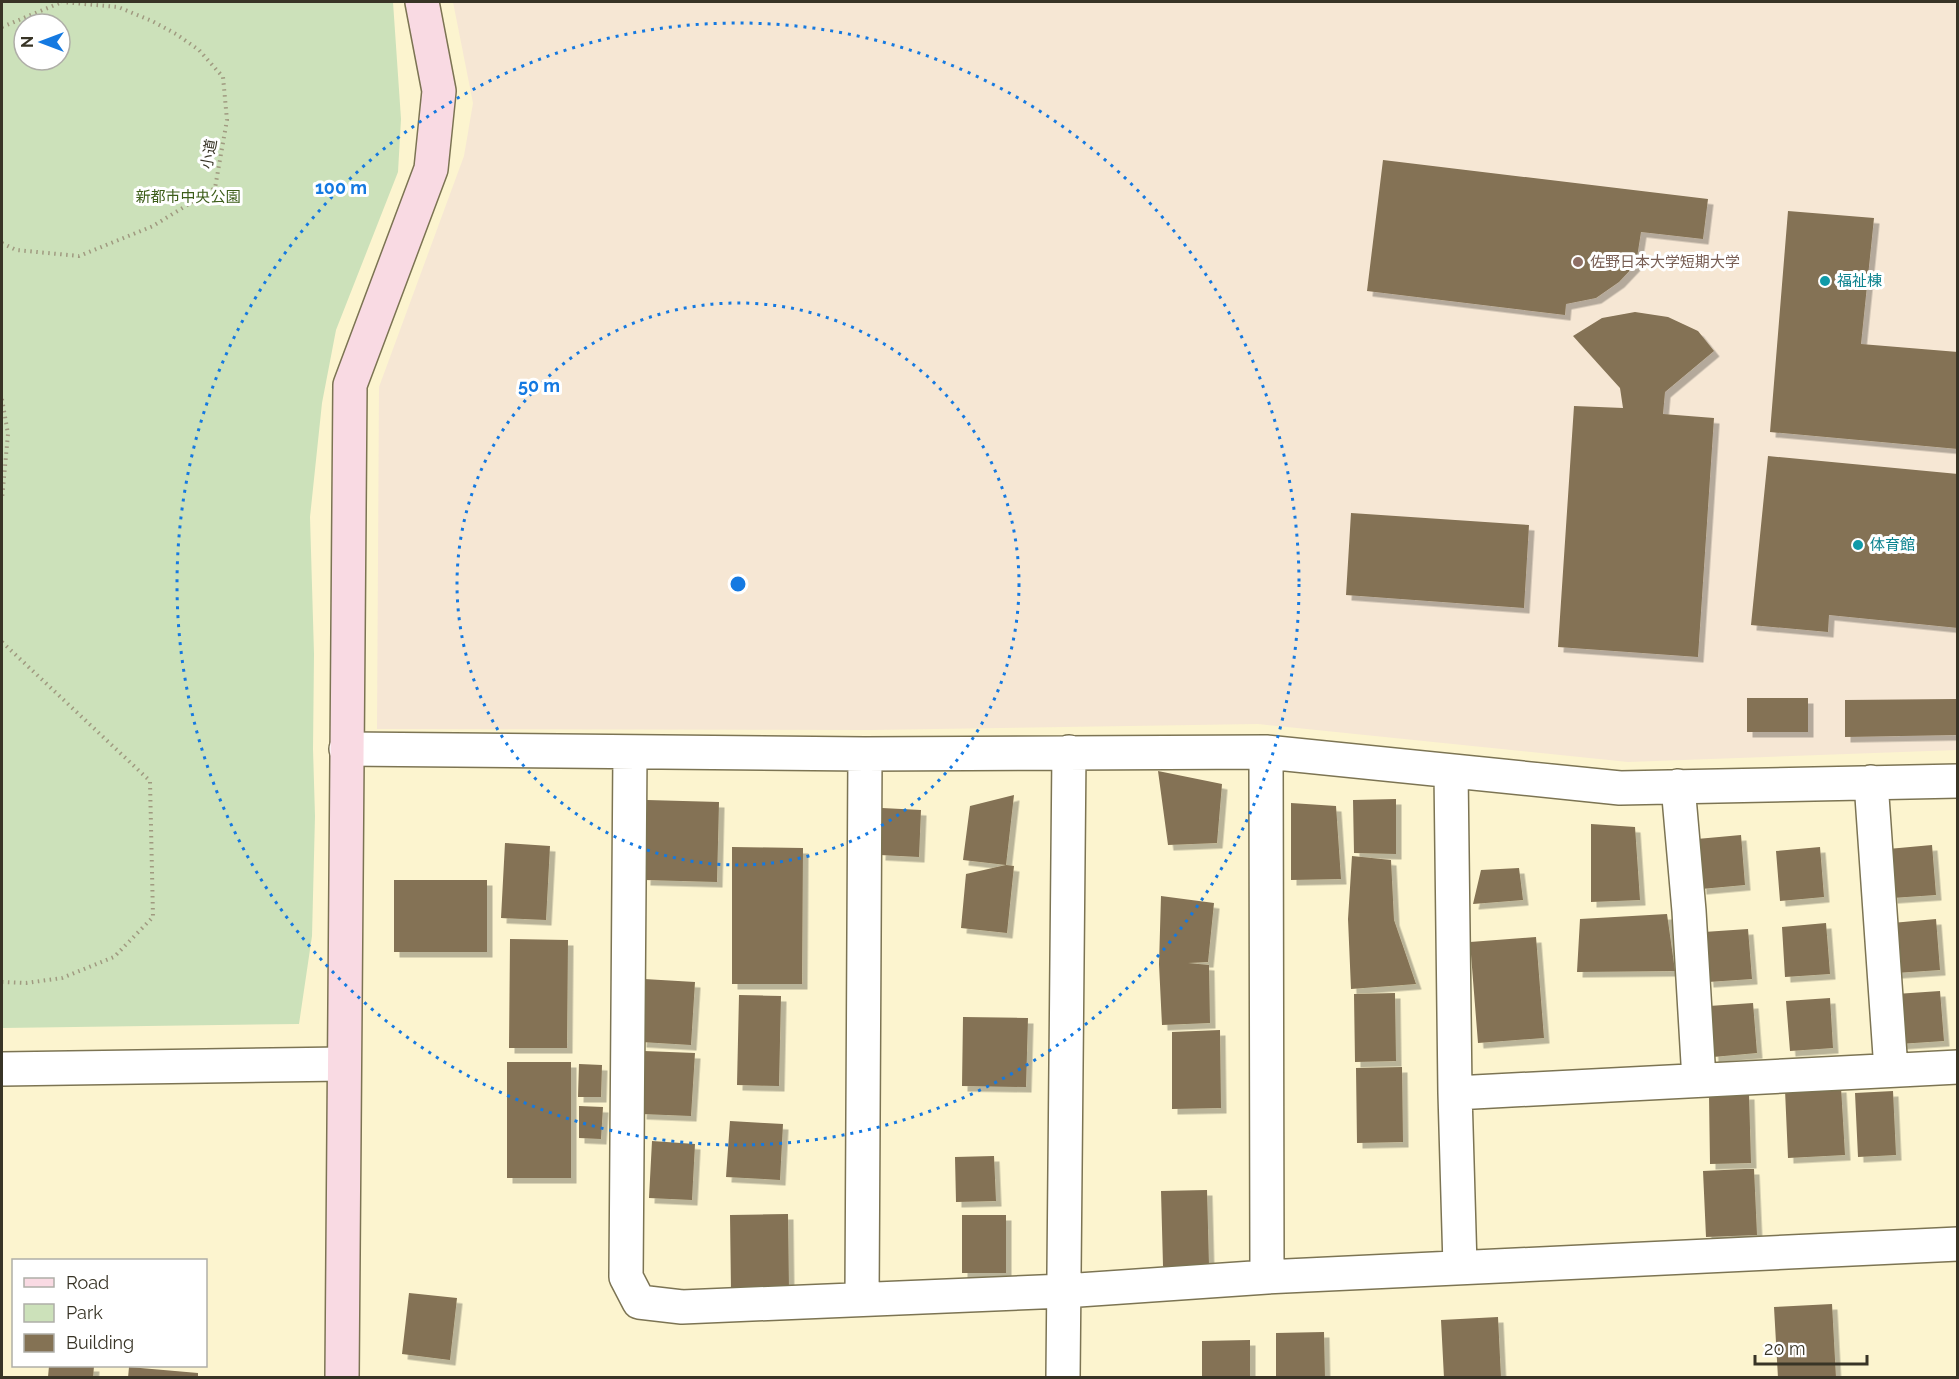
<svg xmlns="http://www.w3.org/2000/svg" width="1959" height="1379" font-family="Raleway,'Noto Sans JP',sans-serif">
<defs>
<filter id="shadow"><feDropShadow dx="5.5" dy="5.5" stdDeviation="0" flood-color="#0004"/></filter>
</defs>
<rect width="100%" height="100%" fill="#fcf4cf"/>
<path fill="#f6e7d4" d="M453 2H1957V750L1628 762 1258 724 870 730 377 729 379 387 464 156 473 103Z"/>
<path fill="#cce1ba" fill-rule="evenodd" d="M2 2H393L401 119 398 172 336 330 322 403 310 517 314 654 313 749 315 816 312 936 299 1024 2 1028ZM24 24H60V60H24Z"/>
<path fill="#847254" filter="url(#shadow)" d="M1383 160 1708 199 1703 239 1641 232 1636 264 1619 282 1596 298 1566 304 1565 315 1367 291Z
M1788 211 1874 218 1861 344 1958 352V449L1770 432Z
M1635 312 1668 317 1698 331 1714 351 1665 392 1663 414 1714 418 1698 657 1558 647 1574 406 1623 408 1620 388 1573 336 1602 318Z
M1768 456 1958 474V628L1829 615 1828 632 1751 625Z
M1351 513 1529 525 1524 608 1346 595Z
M1747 698H1808V732H1747Z
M1956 699 1957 735 1845 737V700Z
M1158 771 1222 784 1217 843 1168 845Z
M1014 795 1006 865 963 860 970 806Z
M1396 799V854L1354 853 1353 800Z
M647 800 719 802 717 882 645 880Z
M1291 803 1336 806 1341 879 1291 880Z
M882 808 921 810 919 857 880 855Z
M1591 824 1635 827 1640 900 1591 902Z
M1741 835 1745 885 1701 889 1697 839Z
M505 843 550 846 546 920 501 918Z
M1932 845 1936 895 1892 898 1888 849Z
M732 847 803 848 802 984H732Z
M1820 847 1824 897 1780 901 1776 851Z
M1352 856 1391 860 1394 920 1416 984 1351 989 1348 919Z
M1006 865 1014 866 1007 933 961 928 966 874Z
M1519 868 1523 900 1473 904 1481 870Z
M394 880H487V952H394Z
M1161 896 1214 903 1208 962 1188 963 1209 965 1210 1023 1162 1025 1159 964Z
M1667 914 1675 971 1577 972 1580 919Z
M1936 919 1940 970 1896 973 1892 923Z
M1826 923 1830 974 1785 977 1782 927Z
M1748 929 1752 979 1708 982 1704 932Z
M1536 937 1544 1038 1478 1043 1470 942Z
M510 939 568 940 567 1048H509Z
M644 979 695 982 691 1045 641 1042Z
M1940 991 1944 1041 1899 1044 1896 994Z
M1395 993 1396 1061 1355 1062 1354 994Z
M739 995 781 996 779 1086 737 1085Z
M1830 998 1833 1048 1790 1051 1786 1001Z
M1753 1003 1757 1053 1713 1057 1709 1006Z
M963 1017 1028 1018 1026 1087 962 1086Z
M1220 1030 1221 1108 1172 1109V1032Z
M644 1051 695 1053 691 1116 641 1114Z
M507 1062H571V1178H507Z
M579 1064 602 1065 601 1097H578Z
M1402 1067 1403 1142 1357 1143 1356 1068Z
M1841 1087 1845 1155 1788 1158 1785 1090Z
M1893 1091 1896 1155 1858 1157 1855 1093Z
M1749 1094 1751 1163 1710 1164 1709 1095Z
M579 1106 603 1107 601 1139 579 1138Z
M730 1121 783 1124 780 1180 726 1177Z
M652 1141 695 1144 692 1200 649 1198Z
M994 1156 996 1201 956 1202 955 1157Z
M1745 1169H1754L1757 1235 1706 1237 1703 1171Z
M1207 1190 1209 1266H1163L1161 1191Z
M788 1214 789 1290 731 1291 730 1215Z
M962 1215H1006V1273H962Z
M409 1293 457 1298 450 1360 402 1354Z
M1832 1304 1836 1378H1778L1774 1307Z
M1498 1317 1501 1378H1444L1441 1320Z
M1324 1332 1325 1378H1276V1333Z
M1250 1340V1378H1202V1341Z
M49 1366H94L93 1378 48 1377Z
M129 1367 198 1373V1378H128Z"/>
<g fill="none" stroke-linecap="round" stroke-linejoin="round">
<g stroke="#7c7453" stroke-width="36">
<path id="street" d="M346 749 865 754 1266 752 1620 788 1958 781
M630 752 626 1277 639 1302 682 1307 1064 1291 1267 1277 1958 1244
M1266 752 1267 1277
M1451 771 1455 1093 1460 1266
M1871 782 1891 1070
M1678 786 1689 911 1699 1080
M2 1069 343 1064
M1455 1093 1958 1067
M862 1299 865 754
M1063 1378 1069 752"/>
</g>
<g stroke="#7c7453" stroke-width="36">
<path id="secondary" d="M342 1378 350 385 431 169 439 91 422 2"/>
</g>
<path stroke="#a09a80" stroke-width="4" stroke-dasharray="1.5 4.5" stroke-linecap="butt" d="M2 27 62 2
M2 243 16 250 79 256 153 226 215 188 227 120 223 77 199 50 176 34 152 21 118 7 62 2
M2 399 8 434 2 499
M2 642 150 781 153 917 114 957 62 978 26 983 2 982"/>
<use href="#street" stroke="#fff" stroke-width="33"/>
<use href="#secondary" stroke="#f9dae3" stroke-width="33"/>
</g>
<g fill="none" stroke="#1479e1" stroke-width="3" stroke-dasharray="3 6">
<circle cx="738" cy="584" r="281"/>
<circle cx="738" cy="584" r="561"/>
</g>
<circle fill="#8d6e63" stroke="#fff" stroke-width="2" cx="1578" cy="262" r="6"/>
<g fill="#0f9aa8" stroke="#fff" stroke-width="2">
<circle cx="1825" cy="281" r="6"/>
<circle cx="1858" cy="545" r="6"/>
</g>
<g text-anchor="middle" stroke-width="6" stroke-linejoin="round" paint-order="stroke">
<g font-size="15" fill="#383426" stroke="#fff">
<text transform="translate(209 154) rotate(-80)" y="5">小道</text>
</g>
<g font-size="15" fill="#3c5d19" stroke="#fff">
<text x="188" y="202">新都市中央公園</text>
</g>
<g font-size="15" fill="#785e54" stroke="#fff" text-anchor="start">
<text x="1590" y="267">佐野日本大学短期大学</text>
</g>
<g font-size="15" fill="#0d838f" stroke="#fff" text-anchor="start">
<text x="1837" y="286">福祉棟</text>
<text x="1870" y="550">体育館</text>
</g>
</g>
<circle cx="738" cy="584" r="9" fill="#1479e1" stroke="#fff" stroke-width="3"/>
<g font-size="18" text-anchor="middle" font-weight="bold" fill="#1479e1" stroke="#fff" stroke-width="6" stroke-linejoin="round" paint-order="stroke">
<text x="341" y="194">100 m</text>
<text x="539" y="392">50 m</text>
</g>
<rect width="1959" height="1379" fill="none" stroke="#383426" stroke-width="6"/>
<rect x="12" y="1259" width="195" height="108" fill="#ffffff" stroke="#afaea8" stroke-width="1.5"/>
<rect x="24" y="1278" width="30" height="9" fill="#f9dae3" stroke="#afaea8" stroke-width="1.5"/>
<text x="66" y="1289" font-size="18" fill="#383426">Road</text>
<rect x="24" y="1304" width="30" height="18" fill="#cce1ba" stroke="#afaea8" stroke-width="1.5"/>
<text x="66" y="1319" font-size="18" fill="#383426">Park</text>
<rect x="24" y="1334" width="30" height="18" fill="#847254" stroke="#afaea8" stroke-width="1.5"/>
<text x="66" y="1349" font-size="18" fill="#383426">Building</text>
<g transform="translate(42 42) rotate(270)"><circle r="28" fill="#ffffff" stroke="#afaea8" stroke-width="1.5"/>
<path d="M0-4.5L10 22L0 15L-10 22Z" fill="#1479e1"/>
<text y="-9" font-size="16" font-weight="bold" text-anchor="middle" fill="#383426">N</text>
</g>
<path d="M1755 1355v9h112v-9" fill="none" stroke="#383426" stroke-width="3"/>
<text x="1764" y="1355" font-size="18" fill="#383426" stroke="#ffffff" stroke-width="4.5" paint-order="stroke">20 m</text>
</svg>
